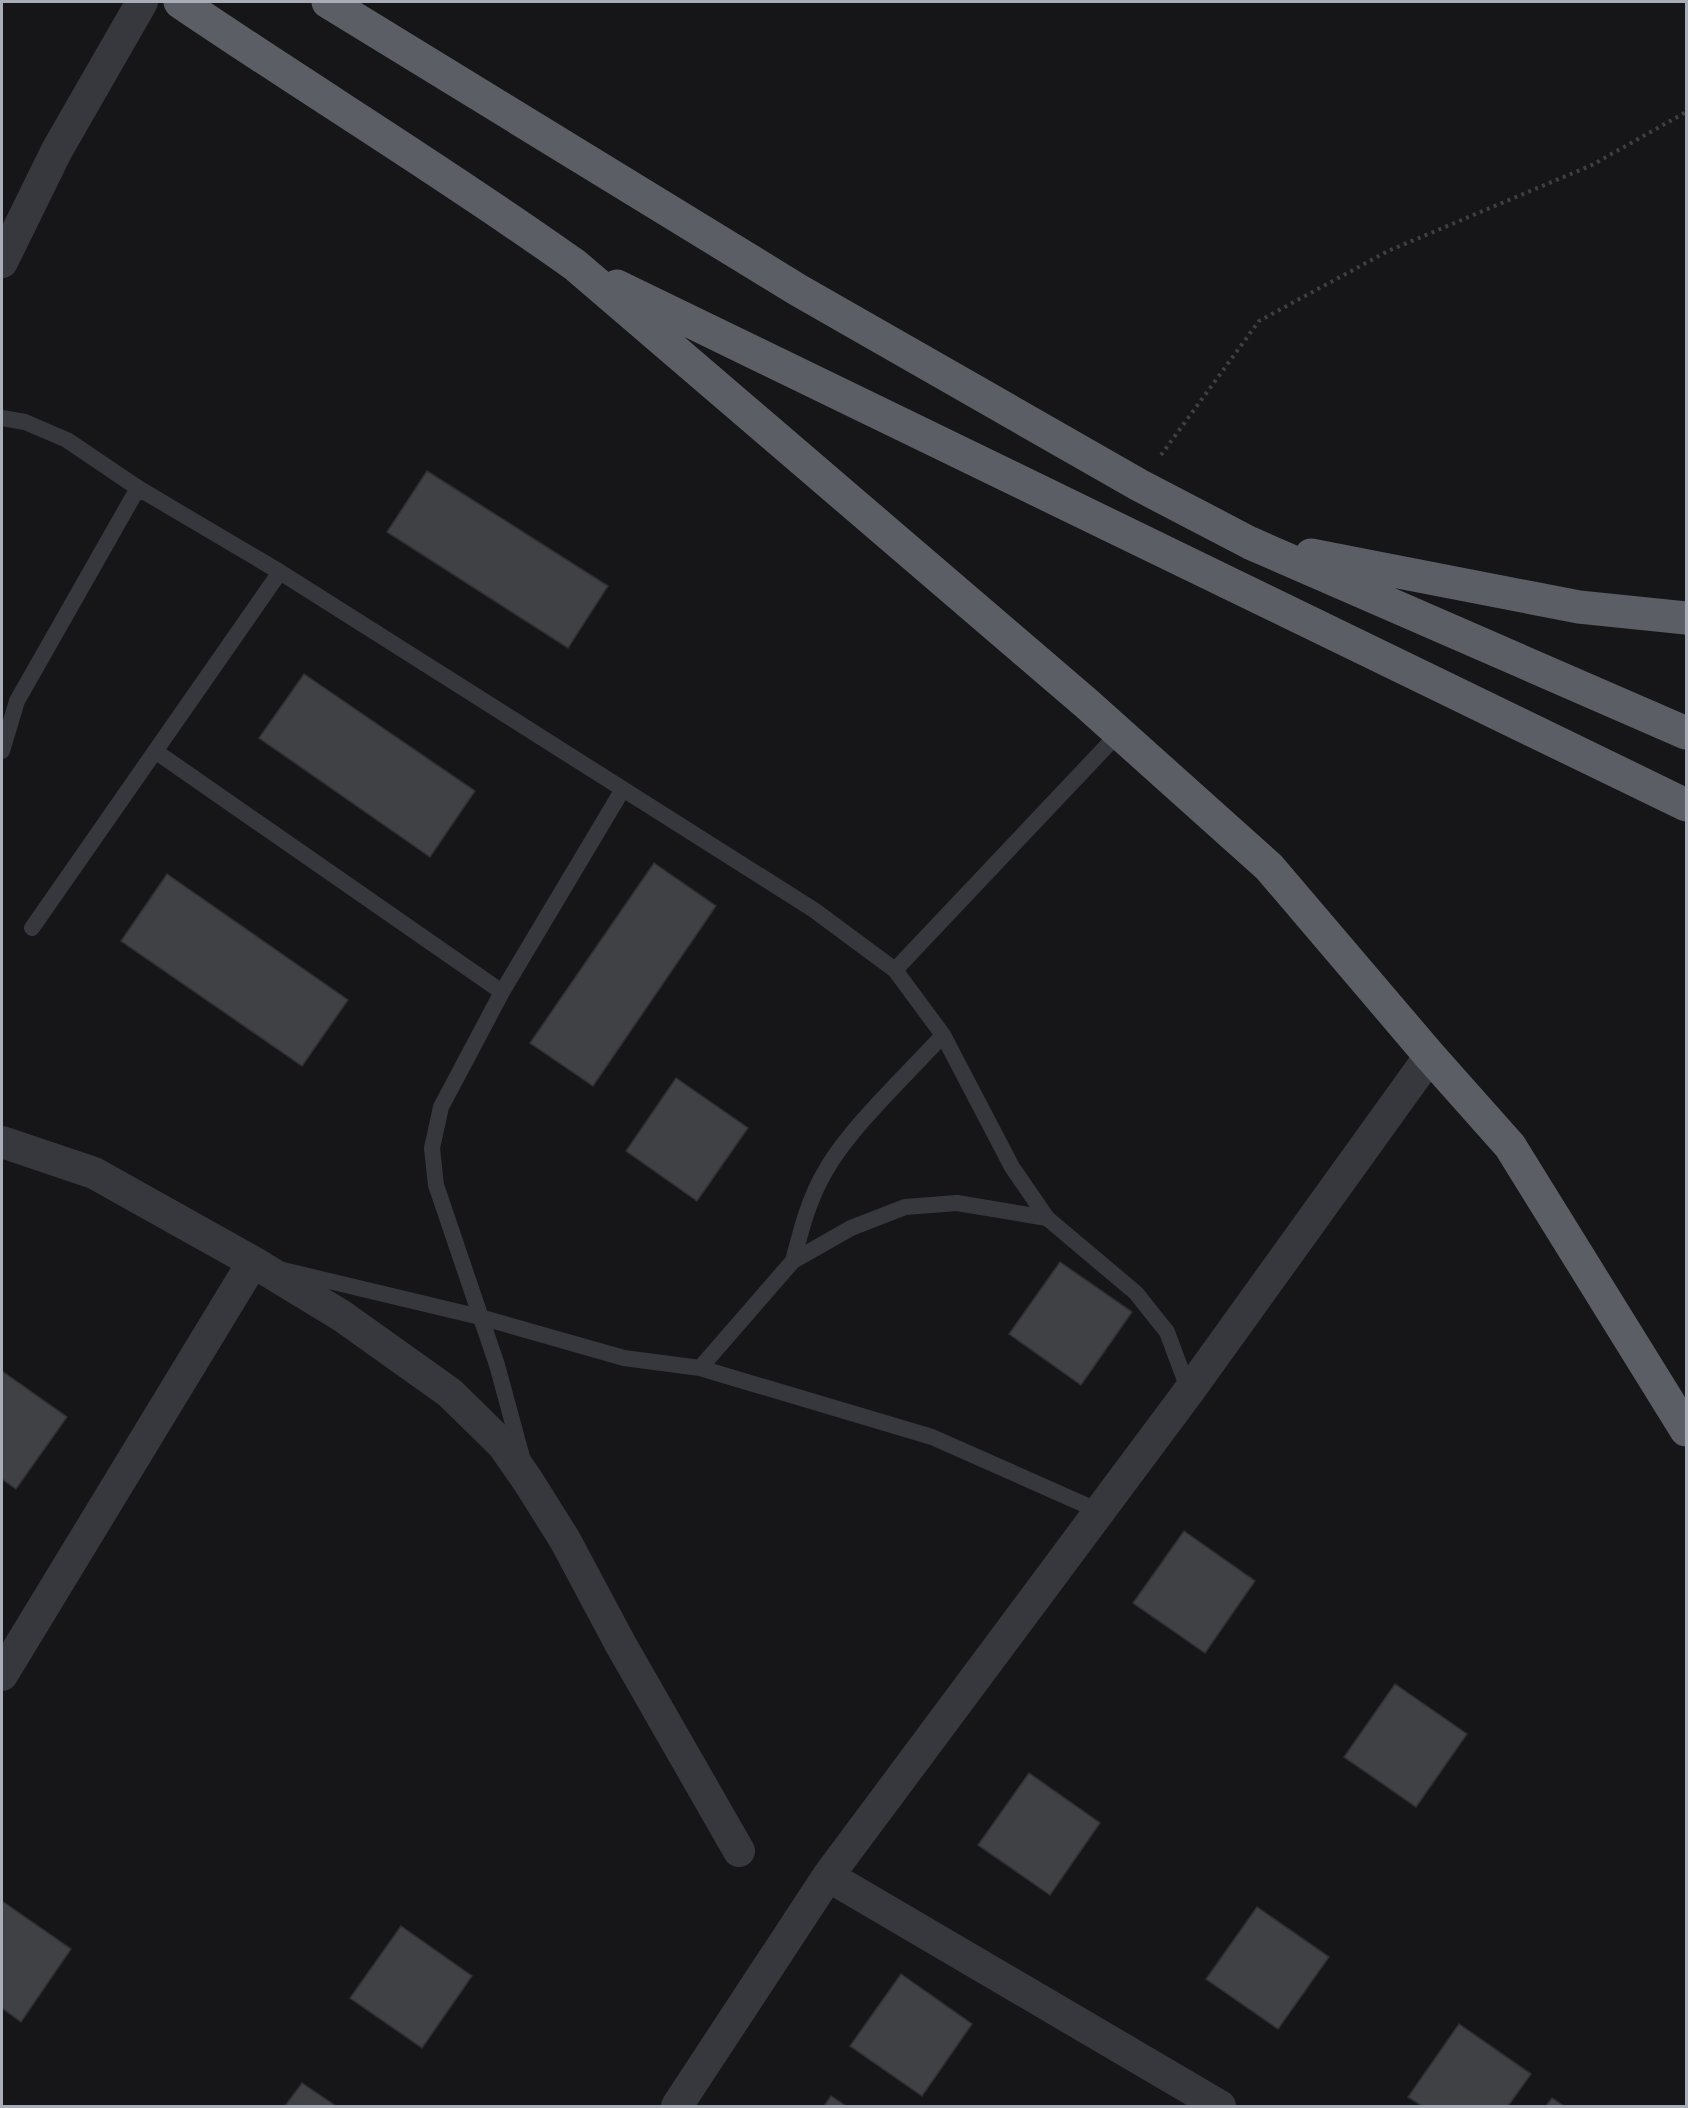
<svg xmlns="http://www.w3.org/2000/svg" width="1688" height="2108" font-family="Lato,sans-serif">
<rect width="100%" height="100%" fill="#161618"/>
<path fill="#404145" stroke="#303034" stroke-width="1.5" d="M427 471 608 586 568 648 387 532Z
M304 674 475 791 430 857 259 738Z
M654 863 716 906 593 1086 530 1043Z
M167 874 348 1000 302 1066 121 941Z
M676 1078 748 1128 697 1201 626 1151Z
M1060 1262 1132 1312 1081 1385 1009 1334Z
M2 1371 67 1417 16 1489 2 1479Z
M1184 1531 1255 1581 1205 1653 1133 1603Z
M1395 1684 1467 1734 1416 1807 1344 1757Z
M1029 1773 1100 1823 1050 1895 978 1845Z
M2 1901 71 1949 21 2022 2 2008Z
M1257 1907 1329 1957 1278 2029 1206 1979Z
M401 1926 472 1976 422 2048 350 1998Z
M901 1974 972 2024 922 2096 850 2046Z
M1459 2024 1531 2074 1508 2106H1422L1408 2097Z
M302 2083 336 2106H285Z
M831 2096 846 2106H824Z
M1552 2098 1564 2106H1546Z"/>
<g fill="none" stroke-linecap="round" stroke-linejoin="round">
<path stroke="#3d3f44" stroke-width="4" stroke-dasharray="3 4.5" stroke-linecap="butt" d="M1161 455 1259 321 1388 251 1592 165 1686 112"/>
<path stroke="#37383d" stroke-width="16" d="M2 418 25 422 67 440 138 488 280 572 814 910 895 970 943 1035 1012 1167 1047 1218 1136 1293 1167 1332 1189 1391
M2 751 17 701 138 488
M155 751 502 992
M32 928 280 572
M895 970 1119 733
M793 1261C801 1230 809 1198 826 1170 852 1125 907 1075 943 1035
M283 1270 480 1317 624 1358 700 1368 932 1437 1099 1511
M700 1368 793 1261 851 1228 905 1207 957 1203 1047 1218
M522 1457 497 1365 436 1185 432 1148 441 1107 502 992 623 789"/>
<path stroke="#37383d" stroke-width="32" d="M2 262 57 150 142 2
M2 1142 94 1173 253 1262 342 1316 450 1393 503 1445 528 1481 565 1540 621 1645 739 1851
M2 1675 253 1262
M828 1876 1220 2106
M677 2106 828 1876 1189 1391 1430 1056"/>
<path stroke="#5b5e65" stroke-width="33" d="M180 2C311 91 446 173 575 265L1086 703 1269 867 1430 1056 1510 1146 1686 1430
M328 2 798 290 1139 485 1250 543 1686 733
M617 286 1686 805
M1311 555 1579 607 1686 618"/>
</g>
<rect width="1688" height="2108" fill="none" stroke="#a8adb8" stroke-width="6"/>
</svg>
